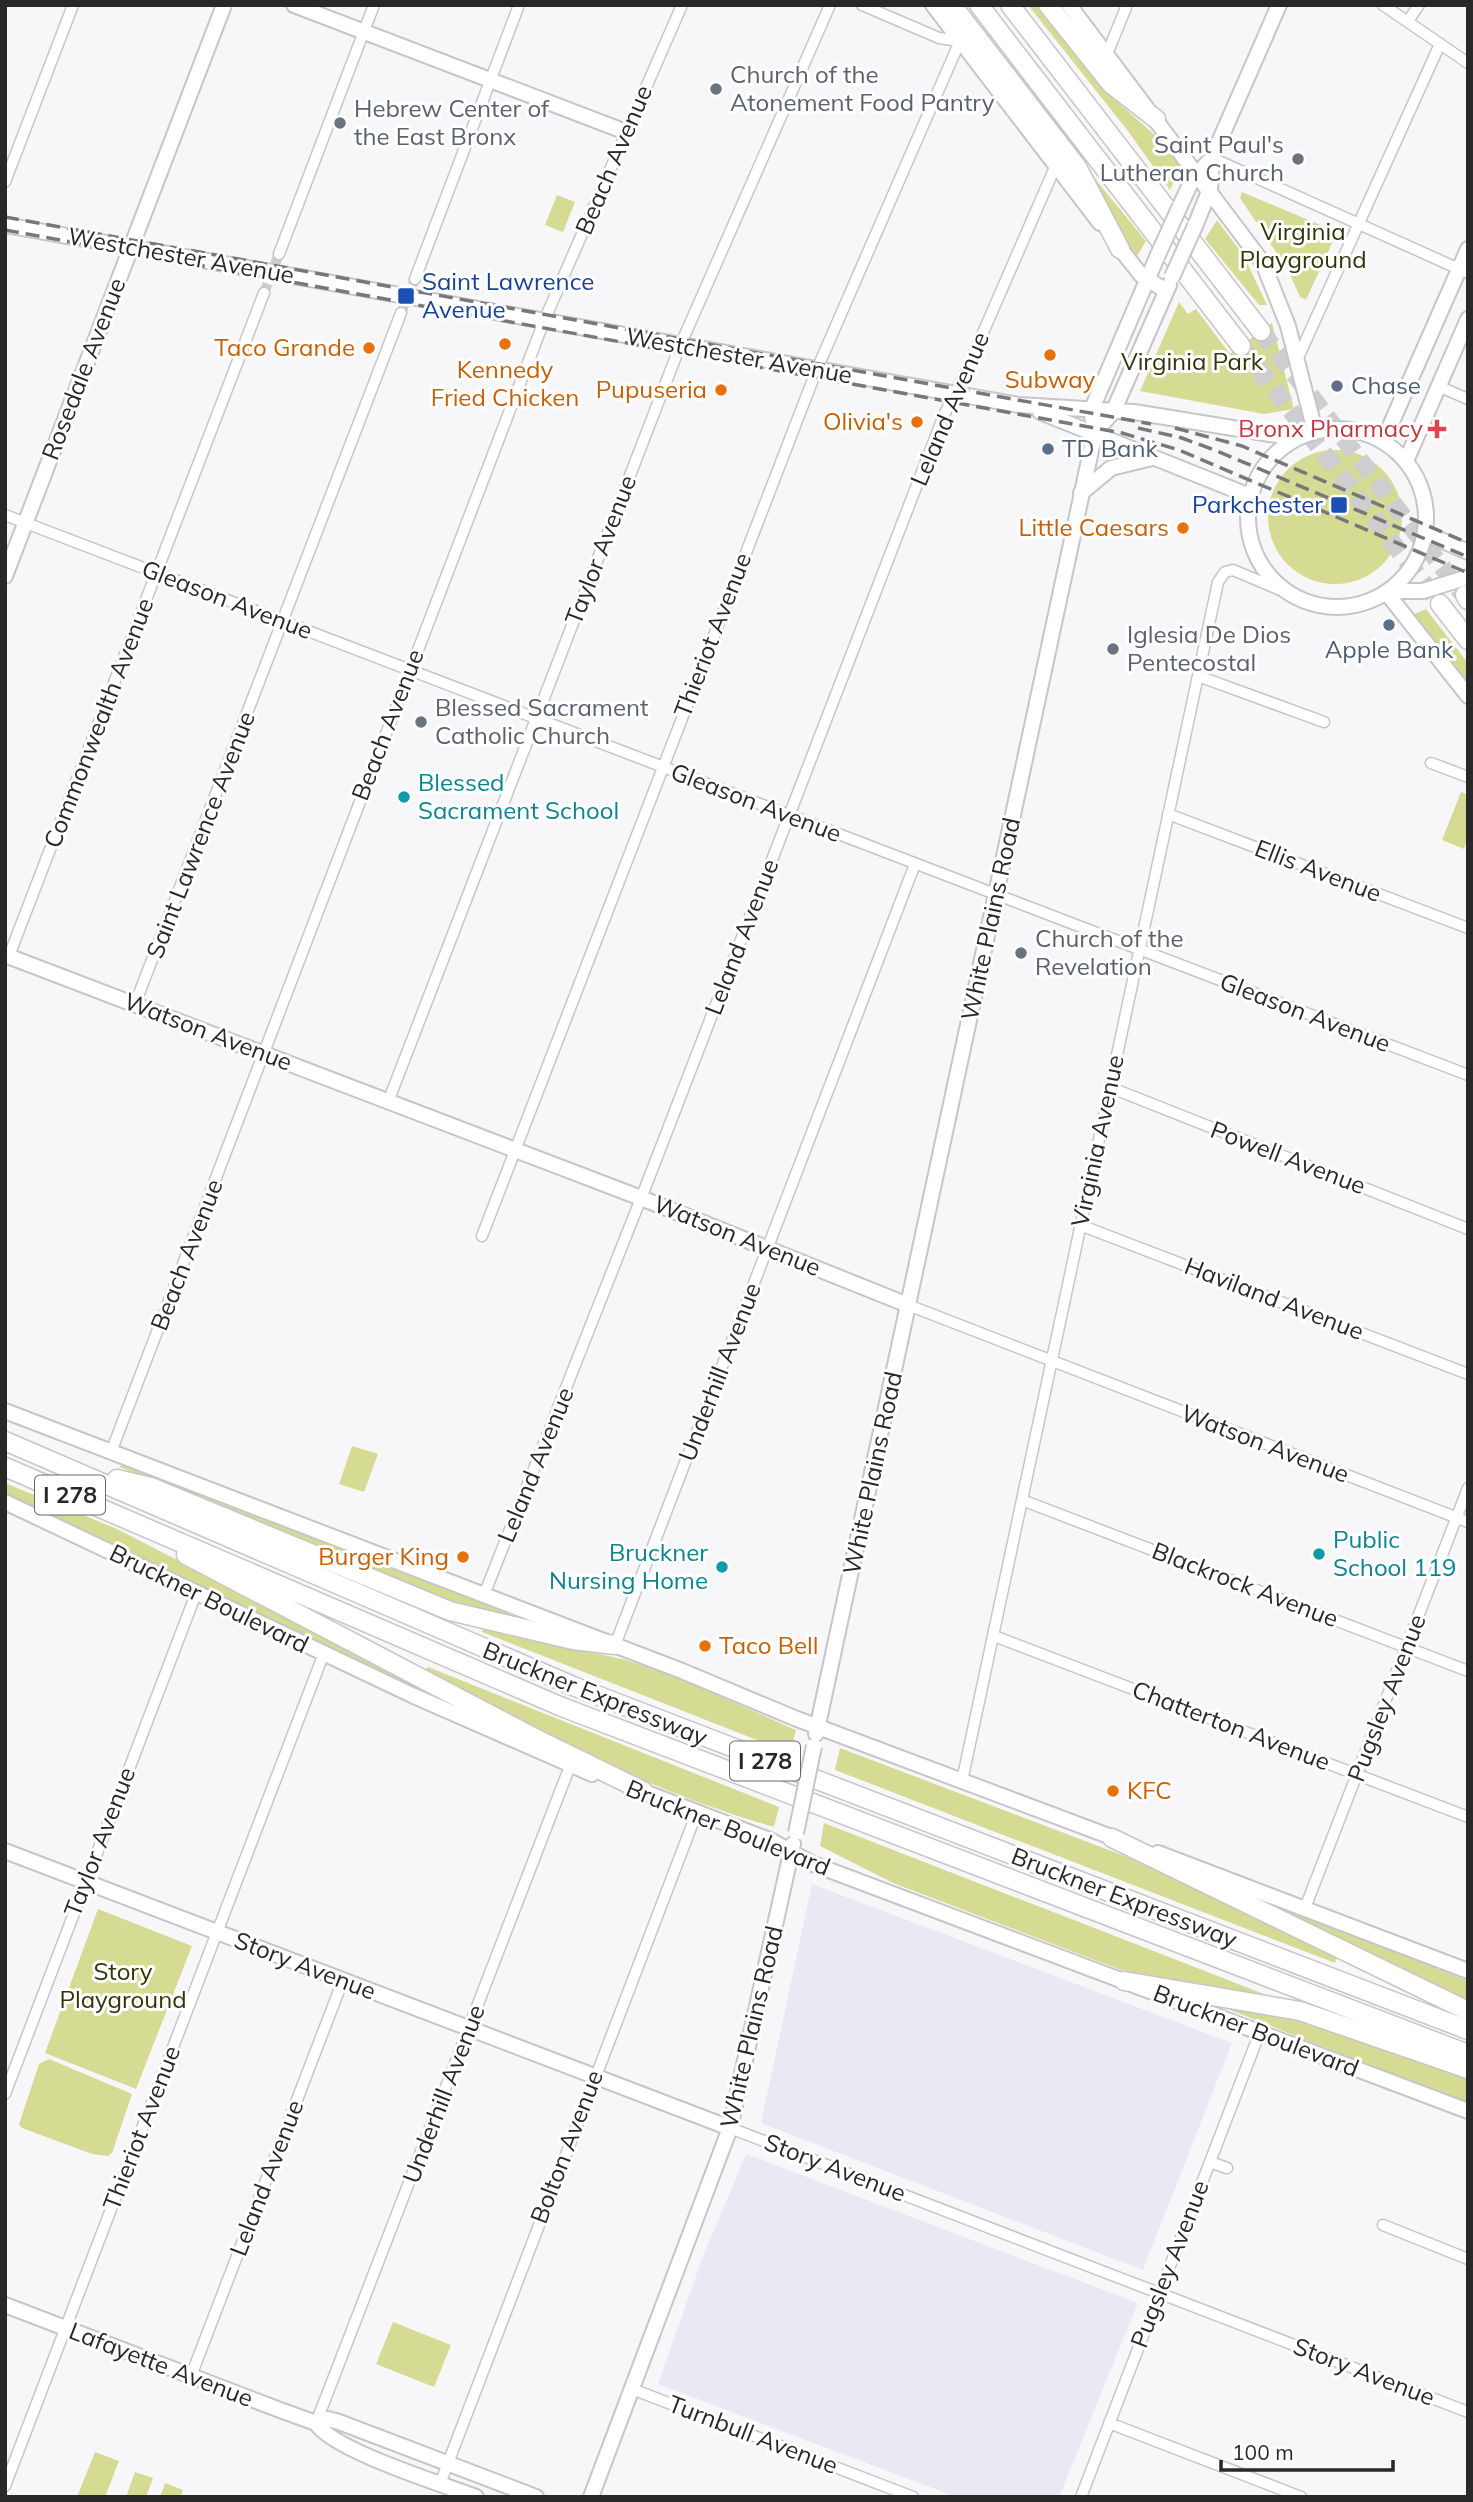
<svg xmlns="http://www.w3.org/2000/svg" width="1473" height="2502" font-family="Mulish,sans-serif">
<rect width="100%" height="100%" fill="#f7f7fa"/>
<path fill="#e9e9f3" d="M812 1884 1232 2043 1143 2270 761 2123Z
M746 2154 1138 2303 1059 2497H956L658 2384 702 2259Z"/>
<path fill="#d6db94" d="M1028 5H1038L1104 90 1157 137 1181 166 1170 190 1128 131Z
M1069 147 1146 241 1137 256 1122 237Z
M1242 192 1337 232 1306 300 1300 297 1288 270 1240 198Z
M557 195 575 202 563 232 545 225Z
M1217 220 1244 256 1267 305H1259L1205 239Z
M1179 302 1188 314 1196 309 1230 354 1272 323 1294 409 1264 414 1140 391Z
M1268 517a67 67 0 1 1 134 0a67 67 0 1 1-134 0Z
M1426 609 1468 663V684L1414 614Z
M1461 792 1468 795V838L1464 849 1442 840Z
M352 1446 378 1454 364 1492 339 1484Z
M122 1464 514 1613 511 1619 438 1603 120 1467Z
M5 1483 117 1529 471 1711 470 1714 5 1493Z
M483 1628 626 1660 679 1678 796 1730 790 1753 482 1632Z
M428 1667 779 1807 774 1827C650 1792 537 1731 424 1671Z
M840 1748 1130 1858 1337 1957 1335 1963 835 1770Z
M824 1823 1264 1994 1263 1997 1121 1970 893 1883 820 1846Z
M1263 1900 1468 1981V2001Z
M98 1909 192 1946 136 2089 45 2053Z
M1231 2004 1305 2021 1468 2080V2104L1220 2006Z
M49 2059 132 2094 112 2153 108 2156 92 2154 22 2128 19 2124 39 2064Z
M393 2322 451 2345 434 2387 376 2364Z
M95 2452 119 2461 105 2497H77Z
M135 2472 153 2478 146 2497H126Z
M165 2483 183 2490 180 2497H160Z"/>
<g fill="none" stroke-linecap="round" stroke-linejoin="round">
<path stroke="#ceced0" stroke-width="10" stroke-dasharray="10 5" stroke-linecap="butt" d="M264 293 279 254
M401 313 415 279"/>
<path stroke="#ceced0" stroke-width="18" stroke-dasharray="18 9" stroke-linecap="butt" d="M1261 331 1462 593
M1241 346 1440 604"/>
<g stroke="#c6c6c9" stroke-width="13">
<path id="street" d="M1383 5 1468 63
M1408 21 1419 5
M1107 54 1127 5
M1212 158 1468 273
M5 182 73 5
M279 254 374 5
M415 279 519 5
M1297 360 1440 44
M1438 386 1468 399
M5 515 1468 1075
M1198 676 1324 722
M1431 763 1468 777
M1168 814 1468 928
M9 956 264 293
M135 1004 401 313
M1109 1087 1468 1229
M388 1102 680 346 830 5
M1080 1225 1468 1374
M482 1236 817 369 960 41 939 38 862 5
M908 1305 1468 1522
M111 1452 544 321 682 5
M1022 1500 1468 1671
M484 1595 647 1183 944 415 965 374 1056 165
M994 1636 1468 1817
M615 1645 915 864
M962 1781 1218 582 1225 572 1233 570 1290 594
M1305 1908 1468 1488
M5 2094 197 1591
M730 2128 1468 2412
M1210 2162 1227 2168
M1383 2225 1468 2259
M191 2376 343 1980
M632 2389 913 2497
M316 2423 570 1766
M1109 2423 1301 2497
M440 2484 697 1812
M5 2486 324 1653
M1081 2497 1260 2032"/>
</g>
<g stroke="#c6c6c9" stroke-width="18">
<path id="secondary" d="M294 5 626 132
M933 5 1100 223
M1069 5 1263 263 1288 326 1315 431
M1180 206 1193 178 1212 158 1279 5
M5 225 1019 405 1134 412 1295 438
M1195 226 1210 189 1212 158
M1115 242 1141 275 1166 291
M1040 412 1250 496
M1248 518a89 89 0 1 1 178 0a89 89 0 1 1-178 0Z
M1095 432 1113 412 1169 285
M1383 442 1468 249
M1406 461 1468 319
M1081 493 1111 468 1152 458
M1425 533 1468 552
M5 576 224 5
M1388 591H1423L1468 577
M1386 592 1468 696
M5 955 641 1198 908 1305
M5 1411 682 1671 797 1719 1122 1841
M5 1502 414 1696 592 1774
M816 1734 1095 432 1091 411 1157 257
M634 1788 772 1841 813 1864 1468 2111
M5 1851 730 2128
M1158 1853 1468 1971
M5 2305 280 2410 316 2423 328 2419 339 2422 536 2497
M316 2423C332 2450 442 2484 476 2497
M591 2497 730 2128 793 1844"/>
</g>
<g stroke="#c6c6c9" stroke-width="21">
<path id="highway" d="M952 5 1077 167 1120 249
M979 5 1241 346
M1010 5 1261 331
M1048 5 1111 84 1156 119
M1465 595 1468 600
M1440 604 1468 640
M5 1441 573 1686 1468 2030
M5 1467 562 1707 1468 2054
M117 1479 151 1487 450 1611 573 1640 615 1645
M186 1555 533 1737 643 1791
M1112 1838 1468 2011
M1124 1981 1300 2011 1468 2069"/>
</g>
<use href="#street" stroke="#fff" stroke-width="10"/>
<use href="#secondary" stroke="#fff" stroke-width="14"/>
<use href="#highway" stroke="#fff" stroke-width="18"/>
<path stroke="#78787a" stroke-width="3.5" stroke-dasharray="14 7" stroke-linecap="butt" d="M5 217 1151 424
M5 230 1122 433 1179 450 1468 573
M1138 428 1182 438 1217 451 1468 557
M1175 428 1242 446 1468 543"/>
<g stroke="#c6c6c9" stroke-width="18" stroke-linecap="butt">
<path id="secondary-bridge" d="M1157 257 1180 206
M1172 277 1195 226
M796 1833 814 1746"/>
</g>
<use href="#secondary-bridge" stroke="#fff" stroke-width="14"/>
</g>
<g fill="#6b7280" stroke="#fff" stroke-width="2.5">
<circle cx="716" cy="89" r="7"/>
<circle cx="340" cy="123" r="7"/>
<circle cx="1298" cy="159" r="7"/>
<circle cx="1113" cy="649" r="7"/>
<circle cx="421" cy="722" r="7"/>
<circle cx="1021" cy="953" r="7"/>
</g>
<g fill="#1a4fb4" stroke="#fff" stroke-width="2.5">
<rect x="397" y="287" width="18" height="18" rx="3.5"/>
<rect x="1330" y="496" width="18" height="18" rx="3.5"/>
</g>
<g fill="#e8710a" stroke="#fff" stroke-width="2.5">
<circle cx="505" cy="344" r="7"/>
<circle cx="369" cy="348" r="7"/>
<circle cx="1050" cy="355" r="7"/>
<circle cx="721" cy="390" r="7"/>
<circle cx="917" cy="422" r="7"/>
<circle cx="1183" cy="528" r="7"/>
<circle cx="463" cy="1557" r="7"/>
<circle cx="705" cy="1646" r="7"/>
<circle cx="1113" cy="1791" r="7"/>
</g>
<g fill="#5c6f8a" stroke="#fff" stroke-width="2.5">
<circle cx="1337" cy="386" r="7"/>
<circle cx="1048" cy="449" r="7"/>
<circle cx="1389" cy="625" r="7"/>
</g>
<path fill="#e0444e" stroke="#fff" stroke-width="2.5" d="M1433.5 418.5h7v7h7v7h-7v7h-7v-7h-7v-7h7z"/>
<g fill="#0f9aa8" stroke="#fff" stroke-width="2.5">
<circle cx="404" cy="797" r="7"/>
<circle cx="1319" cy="1554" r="7"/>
<circle cx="722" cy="1567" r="7"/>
</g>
<g text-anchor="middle" stroke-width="6" stroke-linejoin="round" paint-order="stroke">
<g fill="#fff" stroke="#686869" stroke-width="2">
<rect x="35" y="1475.5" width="70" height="39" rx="5"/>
<rect x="730" y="1741.5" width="70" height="39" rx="5"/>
</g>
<g font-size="23" font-weight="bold" fill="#282829">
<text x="70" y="1503">I 278</text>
<text x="765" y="1769">I 278</text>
</g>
<g font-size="24" fill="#5b616d" stroke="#fff" text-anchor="start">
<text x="730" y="83">Church of the<tspan x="730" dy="28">Atonement Food Pantry</tspan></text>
<text x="354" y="117">Hebrew Center of<tspan x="354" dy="28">the East Bronx</tspan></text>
<text x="1284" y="153" text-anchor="end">Saint Paul's<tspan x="1284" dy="28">Lutheran Church</tspan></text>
<text x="1127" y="643">Iglesia De Dios<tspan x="1127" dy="28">Pentecostal</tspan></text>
<text x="435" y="716">Blessed Sacrament<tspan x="435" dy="28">Catholic Church</tspan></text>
<text x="1035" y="947">Church of the<tspan x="1035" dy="28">Revelation</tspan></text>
</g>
<g font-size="24" fill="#282829" stroke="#fff">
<text transform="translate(614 160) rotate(-67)" y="8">Beach Avenue</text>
<text transform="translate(181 256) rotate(10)" y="8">Westchester Avenue</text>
<text transform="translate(739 356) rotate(10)" y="8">Westchester Avenue</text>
<text transform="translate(84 369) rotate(-69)" y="8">Rosedale Avenue</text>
<text transform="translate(950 409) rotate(-67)" y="8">Leland Avenue</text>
<text transform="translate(601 550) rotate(-69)" y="8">Taylor Avenue</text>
<text transform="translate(227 600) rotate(21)" y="8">Gleason Avenue</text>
<text transform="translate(713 635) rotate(-69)" y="8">Thieriot Avenue</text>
<text transform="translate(99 723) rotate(-69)" y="8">Commonwealth Avenue</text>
<text transform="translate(388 725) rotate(-69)" y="8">Beach Avenue</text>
<text transform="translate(756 803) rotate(21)" y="8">Gleason Avenue</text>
<text transform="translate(201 835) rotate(-69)" y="8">Saint Lawrence Avenue</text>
<text transform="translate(1318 871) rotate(21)" y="8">Ellis Avenue</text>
<text transform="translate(991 919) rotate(-78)" y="8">White Plains Road</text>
<text transform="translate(742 937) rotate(-69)" y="8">Leland Avenue</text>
<text transform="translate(1305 1013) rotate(21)" y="8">Gleason Avenue</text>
<text transform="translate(208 1032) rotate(21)" y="8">Watson Avenue</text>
<text transform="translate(1098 1141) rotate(-78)" y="8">Virginia Avenue</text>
<text transform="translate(1288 1158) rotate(21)" y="8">Powell Avenue</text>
<text transform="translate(737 1236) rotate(22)" y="8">Watson Avenue</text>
<text transform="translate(187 1255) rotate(-69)" y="8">Beach Avenue</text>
<text transform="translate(1274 1299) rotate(21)" y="8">Haviland Avenue</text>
<text transform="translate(720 1372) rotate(-69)" y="8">Underhill Avenue</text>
<text transform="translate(1265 1444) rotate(21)" y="8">Watson Avenue</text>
<text transform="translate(536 1465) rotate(-68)" y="8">Leland Avenue</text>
<text transform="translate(873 1473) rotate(-78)" y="8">White Plains Road</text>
<text transform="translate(1245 1585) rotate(21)" y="8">Blackrock Avenue</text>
<text transform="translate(209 1599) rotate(26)" y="8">Bruckner Boulevard</text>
<text transform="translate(595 1694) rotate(22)" y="8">Bruckner Expressway</text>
<text transform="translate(1387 1698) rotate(-69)" y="8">Pugsley Avenue</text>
<text transform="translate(1231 1726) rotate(21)" y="8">Chatterton Avenue</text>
<text transform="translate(728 1828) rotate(22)" y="8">Bruckner Boulevard</text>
<text transform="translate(100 1842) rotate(-69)" y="8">Taylor Avenue</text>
<text transform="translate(1124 1898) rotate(21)" y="8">Bruckner Expressway</text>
<text transform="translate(305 1966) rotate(21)" y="8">Story Avenue</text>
<text transform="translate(752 2027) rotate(-77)" y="8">White Plains Road</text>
<text transform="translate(1256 2031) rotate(21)" y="8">Bruckner Boulevard</text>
<text transform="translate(444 2094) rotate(-69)" y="8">Underhill Avenue</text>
<text transform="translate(142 2128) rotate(-69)" y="8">Thieriot Avenue</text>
<text transform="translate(567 2147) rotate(-69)" y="8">Bolton Avenue</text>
<text transform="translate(835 2168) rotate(21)" y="8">Story Avenue</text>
<text transform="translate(267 2178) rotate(-69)" y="8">Leland Avenue</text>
<text transform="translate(1170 2264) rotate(-69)" y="8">Pugsley Avenue</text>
<text transform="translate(161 2365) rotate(21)" y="8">Lafayette Avenue</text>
<text transform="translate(1364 2372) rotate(21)" y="8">Story Avenue</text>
<text transform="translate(753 2435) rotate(21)" y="8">Turnbull Avenue</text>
</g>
<g font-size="24" fill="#333509" stroke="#fff">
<text x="1303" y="240">Virginia<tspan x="1303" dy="28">Playground</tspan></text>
<text x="1192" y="370">Virginia Park</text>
<text x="123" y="1980">Story<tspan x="123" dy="28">Playground</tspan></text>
</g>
<g font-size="24" fill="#164399" stroke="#fff" text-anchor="start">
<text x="422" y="290">Saint Lawrence<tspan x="422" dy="28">Avenue</tspan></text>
<text x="1323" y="513" text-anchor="end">Parkchester</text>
</g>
<g font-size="24" fill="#c56008" stroke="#fff" text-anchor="end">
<text x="355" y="356">Taco Grande</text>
<text x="505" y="378" text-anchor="middle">Kennedy<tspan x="505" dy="28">Fried Chicken</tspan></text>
<text x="1050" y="388" text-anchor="middle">Subway</text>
<text x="707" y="398">Pupuseria</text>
<text x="903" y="430">Olivia's</text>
<text x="1169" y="536">Little Caesars</text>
<text x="449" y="1565">Burger King</text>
<text x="719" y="1654" text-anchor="start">Taco Bell</text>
<text x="1127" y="1799" text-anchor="start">KFC</text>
</g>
<g font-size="24" fill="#4e5e75" stroke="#fff" text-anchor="start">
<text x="1351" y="394">Chase</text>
<text x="1062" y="457">TD Bank</text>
<text x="1389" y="658" text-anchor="middle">Apple Bank</text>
</g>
<g font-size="24" fill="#be3a42" stroke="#fff" text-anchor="end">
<text x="1423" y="437">Bronx Pharmacy</text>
</g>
<g font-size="24" fill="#0d838f" stroke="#fff" text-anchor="start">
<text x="418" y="791">Blessed<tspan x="418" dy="28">Sacrament School</tspan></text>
<text x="1333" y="1548">Public<tspan x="1333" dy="28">School 119</tspan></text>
<text x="708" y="1561" text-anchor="end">Bruckner<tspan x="708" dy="28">Nursing Home</tspan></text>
</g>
</g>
<rect width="1473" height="2502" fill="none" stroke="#282829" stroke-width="14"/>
<path d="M1221 2460v10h172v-10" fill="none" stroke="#282829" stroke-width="3.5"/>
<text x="1232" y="2460" font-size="21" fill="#282829" stroke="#ffffff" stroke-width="5" paint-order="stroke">100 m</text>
</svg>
